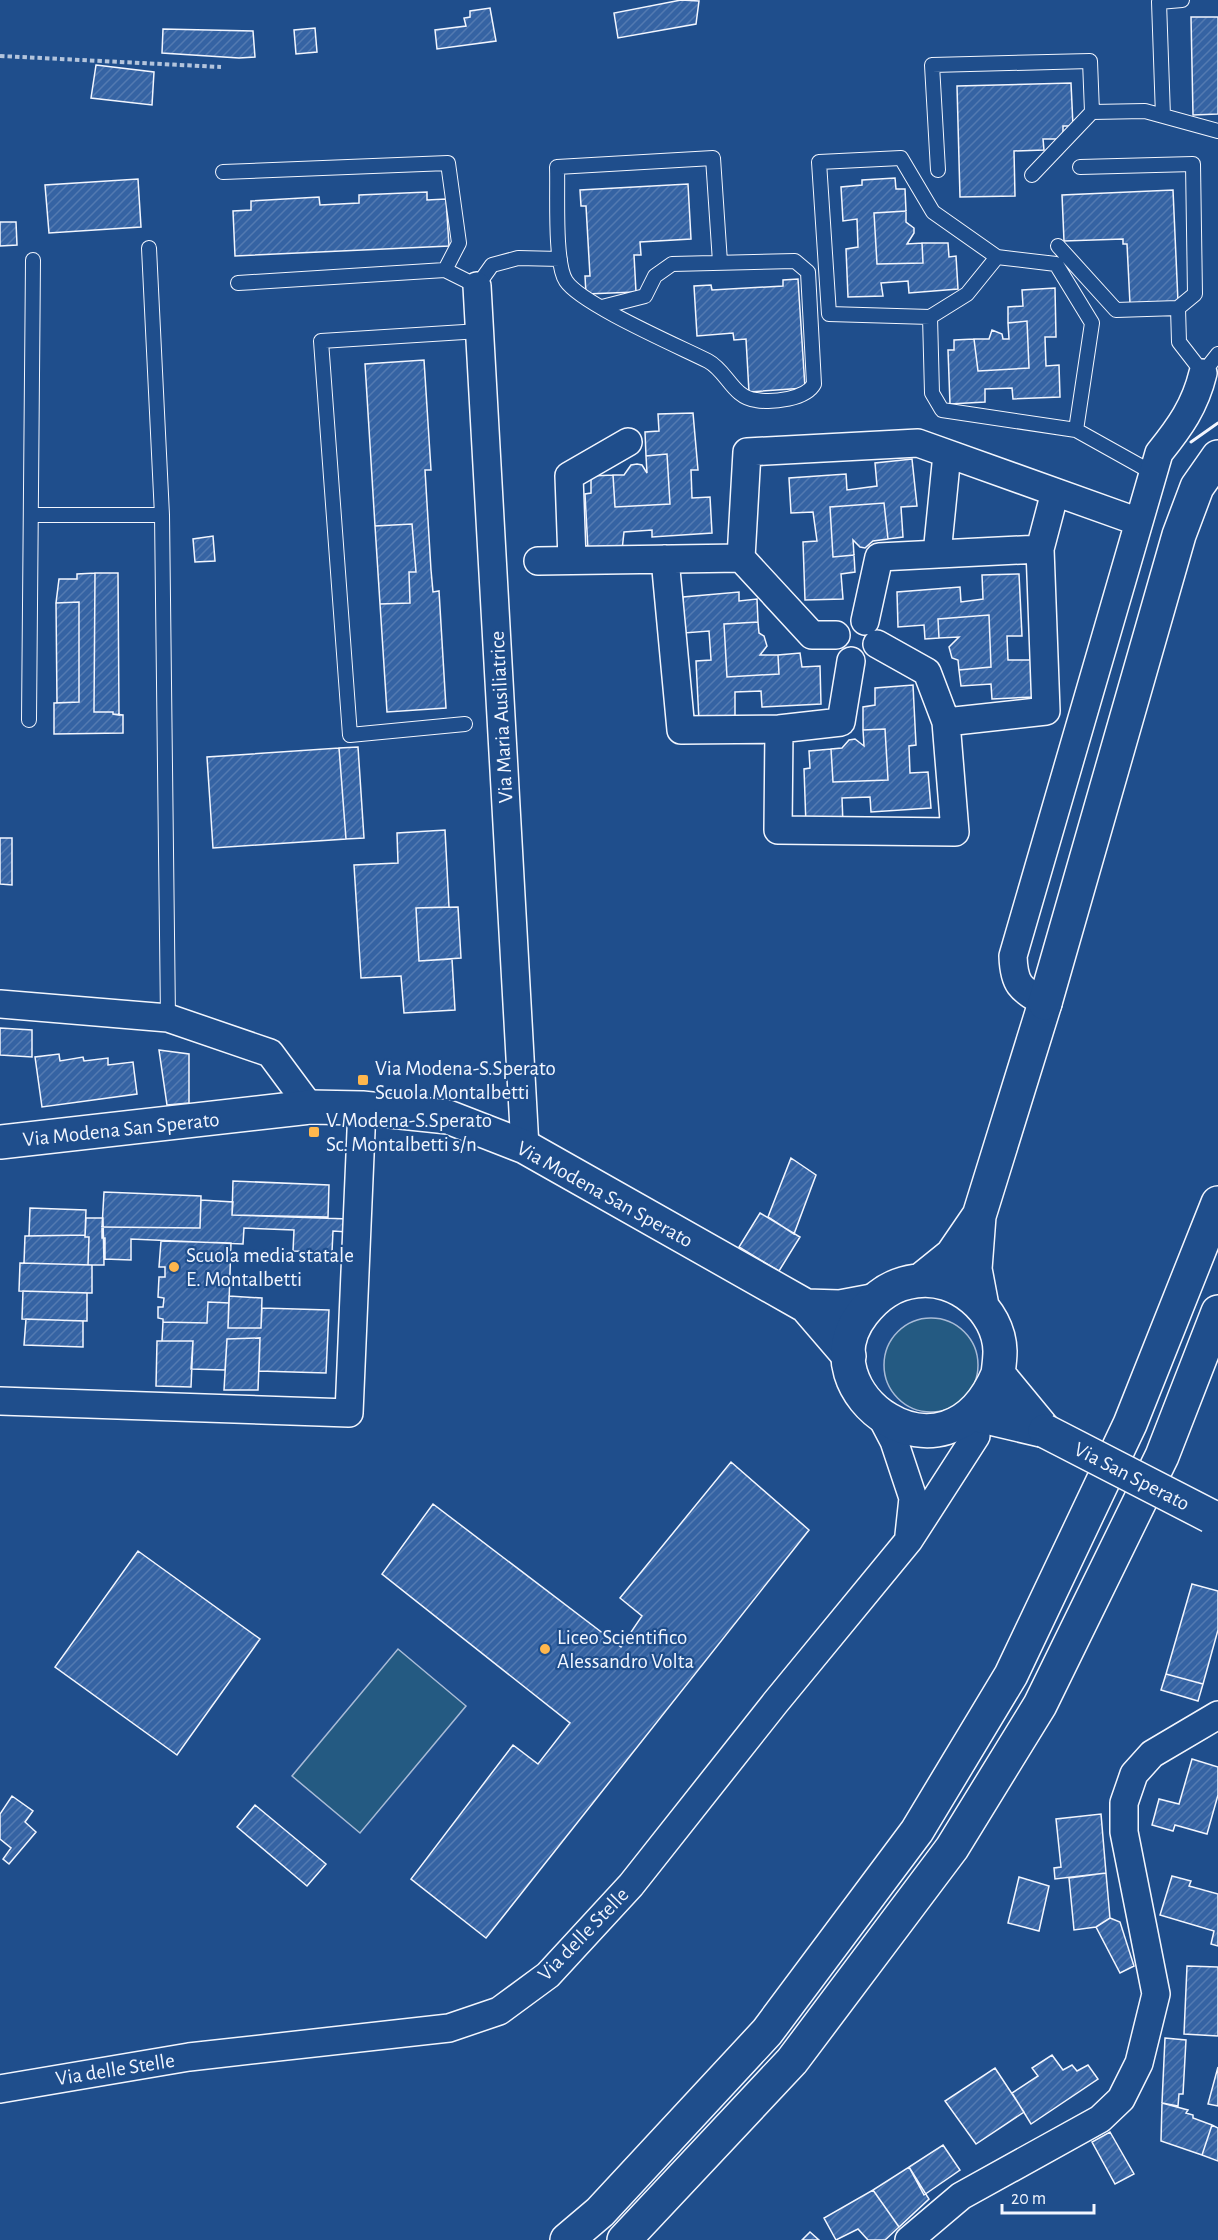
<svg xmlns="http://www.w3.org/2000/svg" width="1218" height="2240" font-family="'Alegreya Sans',sans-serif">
<defs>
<pattern id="building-hatch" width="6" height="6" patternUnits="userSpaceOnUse" patternTransform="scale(1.5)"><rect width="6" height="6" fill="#3563a3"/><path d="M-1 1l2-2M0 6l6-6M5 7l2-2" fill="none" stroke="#537ab1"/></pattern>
</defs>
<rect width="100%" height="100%" fill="#1f4e8c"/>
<path fill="#245a82" stroke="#a8bbd7" stroke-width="1.5" d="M884 1365a47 47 0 1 1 94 0a47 47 0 1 1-94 0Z
M398 1649 466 1706 360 1833 292 1776Z"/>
<path fill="url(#building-hatch)" stroke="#f2f6ff" stroke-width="1.5" d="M681 0 699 1 696 24 618 38 614 13Z
M490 8 496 41 437 49 435 30 466 26 464 18 470 17V11Z
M1191 17H1218V114L1193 115Z
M315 28 317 52 296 54 294 30Z
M163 29 253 31 255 57 239 58 162 53Z
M96 65 154 72 152 105 91 98Z
M1071 83 1073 126H1063V139H1043L1044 150 1014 151 1015 196 960 197 957 86Z
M895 178 896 189H905L906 211 874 213 877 264 923 263 922 243H948L949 257 956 256 958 289 909 293 908 281 881 283 883 296 848 297 846 249 858 247 857 219 843 221 841 187 862 185V180Z
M138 179 141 227 49 233 45 185Z
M688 184 691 239 640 242 641 255H634L636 292 586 294 585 276H590L586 206H581L580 190Z
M1173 190 1178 302 1130 304 1127 244H1123V239L1064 241 1062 195Z
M427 192V200L446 199 449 246 235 256 233 211 251 210V201L319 197 320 205 359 203V195Z
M906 211V222L914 228V233L907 244 922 243 923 263 877 264 874 213Z
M0 222H16L17 245 0 246Z
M798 279 805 388 749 392 746 339 734 340 733 333 697 336 694 286 711 285 712 290 783 286V280Z
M1055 288 1056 337H1045L1046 366 1059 365 1060 397 1013 399 1012 388 985 389V402L950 404 948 350H954V340L974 339 978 371 1029 368 1027 321 1008 323V307L1023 306 1022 290Z
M1027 321 1029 368 978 371 974 339H989L992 330 1002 334 1003 339H1009L1008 323Z
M424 360 431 470H425L431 570 433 592 439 591 446 708 387 712 380 604 410 603 409 572H416L412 524 375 526 365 364Z
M693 413 698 470H691L692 498 710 497 712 533 652 537V530L624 532 622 550H588L585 494 591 493V476L613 475 615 507 670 504 667 454 646 456 645 432 659 431 658 414Z
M667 454 670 504 615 507 613 475H624L631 465 637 464 642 465 647 473 646 456Z
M912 459 917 506 901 507 903 537 888 539 884 503 830 507 833 557 854 555 855 572 841 574 843 599 805 600 803 542 817 541 813 512 791 513 789 478 846 474 847 490 877 486 875 463Z
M884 503 888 539 873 541 865 548 860 547 853 540 854 555 833 557 830 507Z
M412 524 416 572H409L410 603 380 604 375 526Z
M213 536 215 561 195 562 193 539Z
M95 573 94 712H113V714L123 715V733L54 734V703L79 702V602L56 603 59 579H77V574Z
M95 573H118L119 715 113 714V712H94Z
M1019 574 1022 636H1007L1008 660H1033L1034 697 992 699 991 684 961 686 959 670 991 667 989 615 938 619 939 638 925 639 924 625 898 627 897 592 960 587 961 602 983 599 982 575Z
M739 592V601L757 599 758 622 724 624 727 677 779 674 778 655 800 653 802 667 820 666 821 704 762 707 761 691 735 692V718L699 721 696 661 711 660 709 631 684 633 683 597Z
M79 602V702L57 703 56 603Z
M989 615 991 667 959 670 958 660 952 658 949 647 959 637 939 638 938 619Z
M758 622 759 633 764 636 767 646 760 655H778L779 674 727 677 724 624Z
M913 685 916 745 909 746 910 773 928 772 931 808 871 812 870 797 842 798 843 824 806 826 804 769 810 768 809 751 831 749 833 782 888 780 885 729 863 730V707L875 705V688Z
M885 729 888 780 833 782 831 749 842 748 849 740 855 739 864 746 863 730Z
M358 747 364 838 346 839 339 748Z
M339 748 346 839 213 848 207 757Z
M445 830 449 907 416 908 419 961 452 959 455 1010 404 1013 401 976 361 978 354 865 398 863 397 833Z
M0 838H12V885L0 884Z
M458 907 461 958 419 961 416 908Z
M0 1028 32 1030V1057L0 1055Z
M159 1050 189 1054V1103L167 1105Z
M59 1054 60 1061 83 1057 84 1061 108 1058V1065L133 1062 137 1094 42 1107 35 1057Z
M791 1158 816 1175 794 1234 768 1217Z
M233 1181 329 1185 328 1217 232 1215Z
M104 1192 201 1196 200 1228 102 1227Z
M201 1200 233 1202 232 1215 349 1219 348 1232 333 1231 332 1252 293 1251 294 1230 244 1228 243 1244 131 1239V1260L105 1259V1238H102V1227L200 1228Z
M30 1208 86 1210 85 1235 29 1236Z
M760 1213 800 1237 779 1271 739 1247Z
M86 1218H103L104 1265H88L89 1237H85Z
M85 1235V1237H89L88 1265 24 1263 25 1236Z
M161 1241 231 1243 229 1303 208 1302 207 1323 163 1322V1319L158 1318V1307H163L164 1298 158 1297 159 1277H165V1267H159Z
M20 1263 92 1265V1293L19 1291Z
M23 1291 87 1293V1321L22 1319Z
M229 1296 262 1298 261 1328H228Z
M208 1302 229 1303 228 1328H261L262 1308 329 1310 326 1373 259 1371 260 1338 227 1339 225 1370 191 1369 193 1341H162L163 1322 207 1323Z
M26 1319 83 1321V1347L24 1345Z
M260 1338 258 1390H224L227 1339Z
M157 1341H193L191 1387 156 1386Z
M731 1462 809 1530 486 1938 411 1879 513 1745 538 1764 570 1723 382 1574 433 1504 621 1647 642 1616 620 1598Z
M138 1551 260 1639 177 1755 55 1667Z
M1192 1584 1218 1591V1630L1203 1684 1166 1674Z
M1166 1674 1203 1684 1198 1701 1161 1690Z
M1192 1759 1218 1767V1795L1207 1834 1175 1825 1173 1831 1152 1825 1159 1799 1179 1804Z
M12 1796 33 1811 25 1822 36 1832 9 1864 3 1859 11 1848 0 1839V1814Z
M255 1805 326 1864 307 1886 237 1827Z
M1101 1814 1106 1873 1055 1879 1054 1868 1061 1867 1056 1819Z
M1106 1873 1110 1918 1096 1927 1074 1930 1069 1878Z
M1172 1876 1191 1881 1189 1886 1218 1894V1946L1211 1944 1214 1931 1160 1915Z
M1019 1877 1049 1886 1039 1931 1008 1923Z
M1110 1918 1120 1922 1134 1966 1120 1973 1096 1927Z
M1187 1966 1218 1967V2036L1184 2034Z
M1165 2038 1186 2040 1183 2094H1179L1178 2106 1162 2103Z
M1052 2055 1063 2070 1072 2065 1077 2071 1088 2065 1098 2079 1031 2124 1012 2093 1038 2076 1032 2068Z
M1218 2067V2106L1208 2104Z
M995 2068 1024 2112 976 2144 945 2101Z
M1162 2103 1188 2110 1186 2113 1193 2115V2118L1212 2125 1202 2155 1161 2141Z
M1212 2125 1218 2128V2161L1202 2155Z
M1110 2132 1134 2174 1115 2184 1092 2142Z
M943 2145 960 2170 924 2195 909 2167Z
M909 2167 929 2199 899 2227 873 2190Z
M873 2190 899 2227 885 2240H868L858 2229 836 2240 824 2218Z
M810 2232 819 2240H802Z"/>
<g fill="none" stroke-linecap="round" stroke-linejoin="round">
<g stroke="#f2f6ff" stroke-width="16">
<path id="service" d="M1163 116 1159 2 1182 0
M938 170 932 65 1090 61 1092 112
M223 172 448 163 459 243 445 270
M1032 175 1092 112 1145 111 1218 131
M1058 246 1116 310 1178 308 1195 294 1193 164 1080 167
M149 248 162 515 168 1018
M997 257 967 294 930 317 829 314 819 162 901 158 933 212 997 257 1056 264 1092 323 1076 430
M238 283 445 270 477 286 492 265 518 258 560 259
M602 307 645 296 655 276 672 264 795 261 808 272 814 384C806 399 773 403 756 400 733 398 727 371 708 361 678 346 581 304 566 281 554 263 558 191 557 167L713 158 720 262
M1178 308 1179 342 1203 373 1218 354
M930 317 932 393 942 410 1076 430 1153 473
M31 515H162
M29 720 33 260
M465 724 350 735 321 341 480 331"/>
</g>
<g stroke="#f2f6ff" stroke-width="30">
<path id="minor" d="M477 286 525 1147
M937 554 947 454
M665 559 681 730 779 729 841 722 851 661
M572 560 569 476 628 442
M538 561 741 558
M865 621 879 557 1040 549
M836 635H812L741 558 747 452 918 443 1139 522
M946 722 1046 711 1040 549 1055 492
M779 729 778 830 955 832 946 722 927 672 877 644
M1045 1003C1021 989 1014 986 1013 956L1159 453C1180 427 1195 406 1203 373
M0 1004 168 1018 270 1053 310 1107
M0 1401 349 1413 362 1108
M882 1418 894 1441 913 1498 909 1535
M0 2089 189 2057 449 2028 499 2011 548 1975 631 1885 775 1703 909 1540 976 1436 973 1414
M909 2240 961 2196 1100 2119 1121 2099 1139 2063 1156 1994 1124 1832V1803L1134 1774 1152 1754 1218 1715"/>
</g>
<g stroke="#f2f6ff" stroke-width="36">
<path id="tertiary" d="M0 1142 310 1107 362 1108 448 1117 525 1147 806 1306 849 1356
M806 1306 840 1307 872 1301"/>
</g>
<g stroke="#f2f6ff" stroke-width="36">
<path id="secondary" d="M921 1280 952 1255 978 1217
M982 1306 975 1269 979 1216 1045 1003
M998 1374C946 1498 801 1391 863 1313 877 1295 893 1284 916 1281 957 1275 999 1310 1000 1351 1000 1359 999 1366 998 1374L1045 1431
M973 1414 1045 1431"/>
</g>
<g stroke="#f2f6ff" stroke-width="36">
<path id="motorway" d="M1045 1003 1179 535 1197 487 1218 457
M567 2240 600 2212 767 2032 917 1831 1011 1675 1130 1424 1218 1203
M624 2240 792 2061 952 1848 1040 1705 1162 1456 1218 1312"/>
</g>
<path stroke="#b3c4dc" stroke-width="4" stroke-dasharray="4.5 3" stroke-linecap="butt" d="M0 56 221 67"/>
<use href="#service" stroke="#1f4e8c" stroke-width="14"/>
<use href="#minor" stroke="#1f4e8c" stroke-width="27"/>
<use href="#tertiary" stroke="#1f4e8c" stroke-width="33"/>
<use href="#secondary" stroke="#1f4e8c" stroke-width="33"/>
<use href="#motorway" stroke="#1f4e8c" stroke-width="33"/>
<g stroke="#f2f6ff" stroke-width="36" stroke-linecap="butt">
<path id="secondary-bridge" d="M1045 1431 1210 1516"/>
</g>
<use href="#secondary-bridge" stroke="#1f4e8c" stroke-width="33"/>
<path stroke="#f2f6ff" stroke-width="3" d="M1191 442 1218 423"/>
</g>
<g fill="#ffb74d" stroke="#1f4e8c" stroke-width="2">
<rect x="357" y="1074" width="12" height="12" rx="3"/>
<rect x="308" y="1126" width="12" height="12" rx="3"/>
<circle cx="174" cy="1267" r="6"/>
<circle cx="545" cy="1649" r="6"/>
</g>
<g text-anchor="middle" stroke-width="4.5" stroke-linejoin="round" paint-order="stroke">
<g font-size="21" fill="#f2f6ff" stroke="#1f4e8c">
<text transform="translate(501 717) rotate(-93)" y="7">Via Maria Ausiliatrice</text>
<text transform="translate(121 1129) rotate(-6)" y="7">Via Modena San Sperato</text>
<text transform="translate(605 1194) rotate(29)" y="7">Via Modena San Sperato</text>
<text transform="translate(1132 1476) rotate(27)" y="7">Via San Sperato</text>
<text transform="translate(583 1934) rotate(-46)" y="7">Via delle Stelle</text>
<text transform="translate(115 2069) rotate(-9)" y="7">Via delle Stelle</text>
</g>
<g font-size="21" fill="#f2f6ff" stroke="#1f4e8c" text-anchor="start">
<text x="375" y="1075">Via Modena-S.Sperato<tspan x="375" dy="24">Scuola Montalbetti</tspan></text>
<text x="326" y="1127">V Modena-S.Sperato<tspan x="326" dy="24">Sc. Montalbetti s/n</tspan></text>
<text x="186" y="1262">Scuola media statale<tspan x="186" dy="24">E. Montalbetti</tspan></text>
<text x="557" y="1644">Liceo Scientifico<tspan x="557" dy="24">Alessandro Volta</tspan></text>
</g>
</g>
<path d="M1002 2204v9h92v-9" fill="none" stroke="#f2f6ff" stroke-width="3"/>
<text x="1011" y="2204" font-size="18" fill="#f2f6ff" stroke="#1f4e8c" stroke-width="4.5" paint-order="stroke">20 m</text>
</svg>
